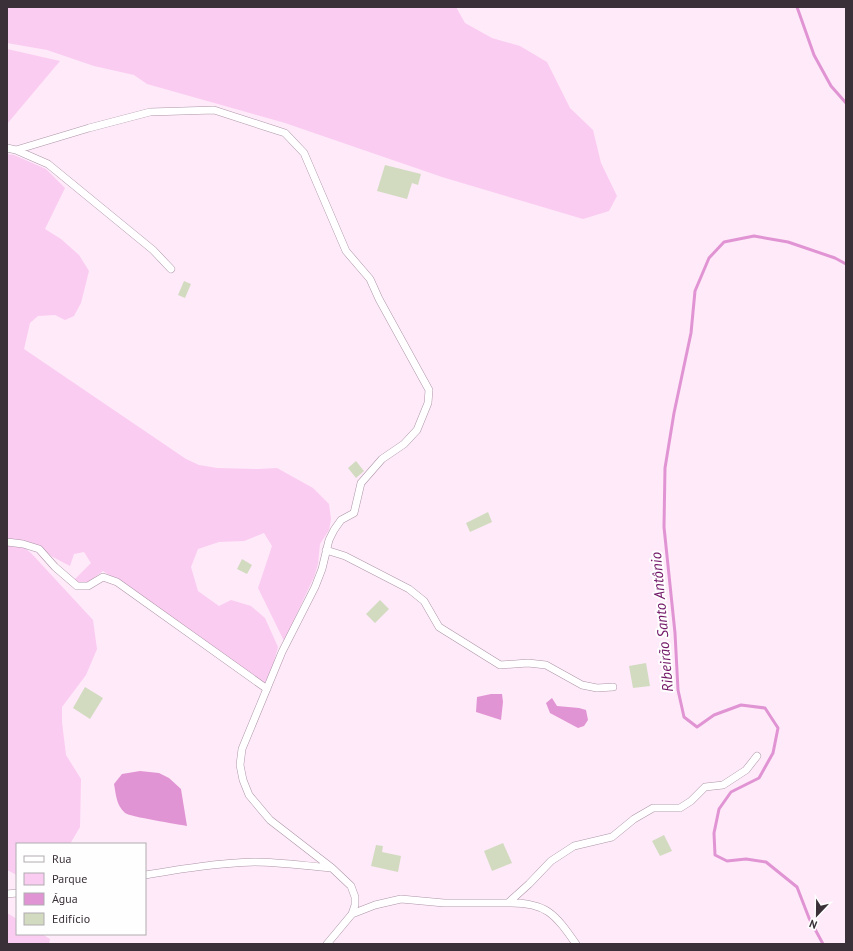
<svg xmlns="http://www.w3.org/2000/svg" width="853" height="951" font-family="'PT Sans',sans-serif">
<rect width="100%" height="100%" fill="#feeaf9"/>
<path fill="#fbccf1" d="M7 7H456L465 23 492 38 520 46 547 62 570 108 593 130 601 163 617 196 609 211 583 219 442 177 285 123 147 84 134 75 94 66 47 50 7 43Z
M7 49 60 61 7 124Z
M7 154 14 155 46 169 65 188 45 229 61 239 79 255 89 271 81 303 74 316 65 320 55 315 38 316 30 323 24 349 186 459 199 465 217 468 258 469 277 468 313 488 329 504 331 519 329 530 320 544 318 564 314 577 284 641 258 588 272 546 264 533 244 541 219 542 198 549 191 567 198 591 219 606 231 600 251 606 265 618 278 647 271 672 264 685 202 639 103 571 87 583H78L74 580 91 563 84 552 74 554 70 566 51 556 40 548 7 540Z
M7 544 22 546 31 553 93 620 97 649 86 675 62 707V722L66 755 81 779 80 827 70 844H17V875L7 870Z
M7 913 17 919V934H42L50 939 49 944H7Z"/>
<path fill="#e194d3" d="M491 694H502L503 702 501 720 476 712 477 697Z
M552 698 557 706 579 708 586 710 588 720 584 726 578 728 550 713 546 703Z
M140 771 159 773 169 778 181 789 187 826C177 824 131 817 125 813 116 805 116 794 114 784L122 774Z"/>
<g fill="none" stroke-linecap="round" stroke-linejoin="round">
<path stroke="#e194d3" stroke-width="3" d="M797 7 814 55 831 86 846 103
M823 944 809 918 797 887 766 862 746 859 727 861 715 855 714 833 719 809 731 792 759 778 773 753 778 728 765 708 741 705 714 715 697 727 684 717 678 690 675 633 664 527 665 468 674 413 691 333 695 291 709 258 724 242 754 236 788 242 835 258 846 264"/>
</g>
<path fill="#d2dbc0" d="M385 165 421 174 418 185 412 183 407 199 377 191Z
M184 281 191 284 185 298 178 295Z
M356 461 364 471 356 478 348 468Z
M488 512 492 522 470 532 466 523Z
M242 559 252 565 247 574 237 569Z
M380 600 389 609 375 623 366 614Z
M646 663 650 686 633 688 629 666Z
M85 687 103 698 90 719 73 708Z
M664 835 672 851 660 856 652 841Z
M503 843 512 863 492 871 484 851Z
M376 845 383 846 382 852 401 856 398 872 371 866Z"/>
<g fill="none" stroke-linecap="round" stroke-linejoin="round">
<g stroke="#ad95a8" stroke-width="8">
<path id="street" d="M7 148 16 150 89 128 150 112 214 110 285 133 304 153 346 251 370 279 379 299 429 390 428 403 417 430 404 444 382 459 361 483 354 513 341 520 334 530 329 540 322 569 315 587 282 652 242 749 240 765 243 780 249 795 270 820 332 868 351 886 355 897V905L352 914 327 944
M16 150 48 164 153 250 171 269
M7 542 23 544 39 549 55 567 77 586H88L103 577 117 582 267 689
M326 550 345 556 409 589 424 601 439 627 500 665 528 663 546 665 582 685 597 688 613 687
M145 875C181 869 218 863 255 862 280 862 306 866 331 868
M7 894 17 893
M508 903C546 902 555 914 576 944
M352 914 375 905 401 899 444 903H508L529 884 551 861 574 846 612 837 634 819 653 808H680L691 801 705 787 723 785 746 770 757 756"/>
</g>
<use href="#street" stroke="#fff" stroke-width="7"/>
</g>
<g text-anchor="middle" stroke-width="4" stroke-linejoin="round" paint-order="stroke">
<g font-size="15" font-style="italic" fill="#731868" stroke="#fefefe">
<text transform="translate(662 622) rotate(-95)" y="5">Ribeirão Santo Antônio</text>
</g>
</g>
<rect width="853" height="951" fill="none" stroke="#3a3038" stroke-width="16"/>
<rect x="16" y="843" width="130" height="92" fill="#fefefe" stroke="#b0acaf"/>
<rect x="24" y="856" width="20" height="6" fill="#ffffff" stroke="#b0acaf"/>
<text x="52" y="863" font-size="12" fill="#3a3038">Rua</text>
<rect x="24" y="873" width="20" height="12" fill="#fbccf1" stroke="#b0acaf"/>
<text x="52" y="883" font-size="12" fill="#3a3038">Parque</text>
<rect x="24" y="893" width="20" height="12" fill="#e194d3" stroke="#b0acaf"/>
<text x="52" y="903" font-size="12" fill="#3a3038">Água</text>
<rect x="24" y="913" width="20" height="12" fill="#d2dbc0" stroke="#b0acaf"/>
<text x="52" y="923" font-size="12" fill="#3a3038">Edifício</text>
<g transform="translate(817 915) rotate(202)" stroke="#fefefe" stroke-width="3" paint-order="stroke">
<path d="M0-3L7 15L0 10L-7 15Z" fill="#3a3038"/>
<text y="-6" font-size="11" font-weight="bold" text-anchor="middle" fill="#3a3038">N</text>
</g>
</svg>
